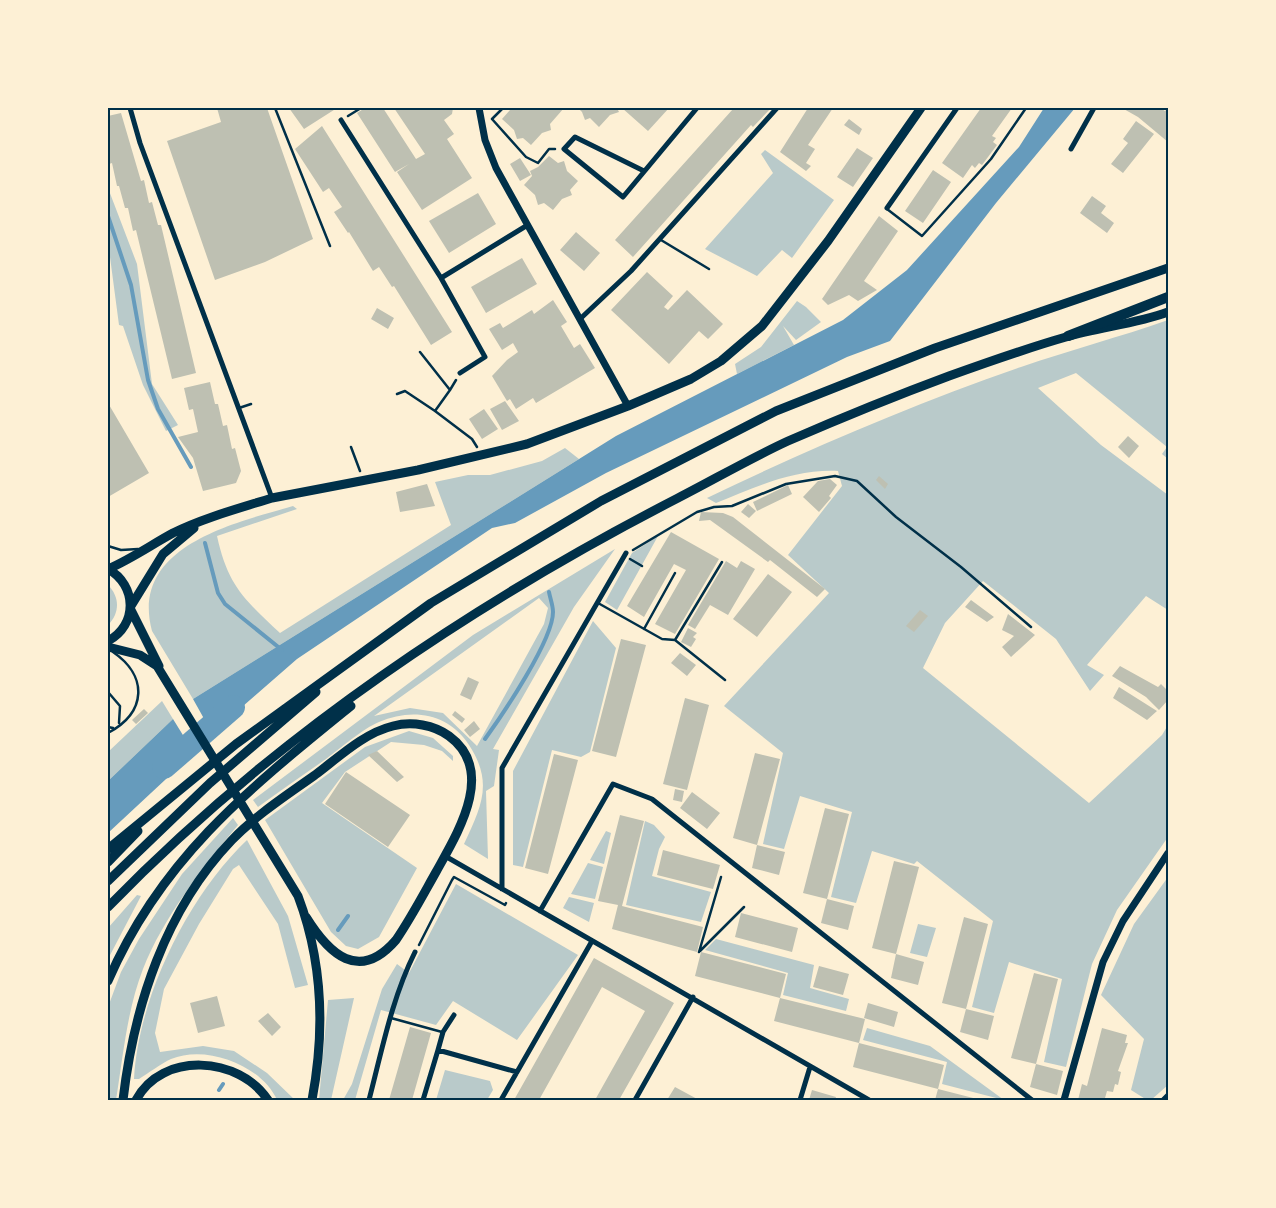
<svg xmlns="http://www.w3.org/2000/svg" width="1276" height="1208" font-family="'Source Serif 4',serif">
<rect width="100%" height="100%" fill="#fdf0d5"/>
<path fill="#b9caca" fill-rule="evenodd" d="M765 150 834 200 792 258 782 250 757 276 705 249 773 173 761 154Z
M108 188 137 264 152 384 178 425 166 431 143 385 123 326 119 325 108 242Z
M797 301 806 307 821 322 796 340 783 326 794 345 737 374 735 364 761 347Z
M1168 320V459L1162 454 1167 447 1076 373 1038 388 1101 445 1168 495V610L1146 596 1087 665 1104 675 1090 691 1056 639 983 581 945 623 923 668 1089 803 1162 735 1168 725V837L1117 910 1092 964 1066 1067 1044 1062 1062 979 1009 962 994 1013 972 1007 993 921 917 861 914 864 872 851 856 903 831 897 852 812 800 796 784 849 763 844 783 753 724 706 829 593 788 555 842 486 838 471C794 469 755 487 716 503L707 498C809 449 914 404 1021 367 1070 350 1120 337 1168 320Z
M565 448 579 459 193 699 152 631C129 546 235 523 293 506L297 509 217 536C228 586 244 599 280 633L451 525 435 482 468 475H490L542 461Z
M658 536 617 610 605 602 632 553Z
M615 549 574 607 493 749 499 750 494 786 486 791 488 859 464 844C481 807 494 783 469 745 448 713 412 708 379 722 362 729 341 748 326 759 303 775 280 791 258 807L253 800 473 635ZM539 598 548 608 544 624 477 746 443 713 410 708 374 716Z
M108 585C120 597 120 613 108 625Z
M593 621 616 648 590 752 581 757 552 750 523 867 513 865V771Z
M162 701 173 719 108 781V752Z
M409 731 433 738 453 756V761L442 751 424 745 391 742 345 772 322 803 417 868 379 937 358 949 346 946 331 932 265 820 365 747Z
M233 818 238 825C203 867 163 918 143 969 127 1010 123 1057 116 1100H108V1007L121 972 139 939 182 874Z
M645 821 654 825 665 837 659 849 652 876 711 892 701 922 626 905Z
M606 831 611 833 604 864 590 860Z
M247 840 288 916 308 985 295 988 278 924 239 865 233 869 199 924 164 989 155 1033 160 1052 203 1046 234 1051 267 1073 295 1100H277C262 1066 207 1044 171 1059 160 1064 149 1073 139 1079H134C138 998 188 896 247 840Z
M588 863 603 867 595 899 571 894Z
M1168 877V1085L1151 1100H1147L1131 1090 1144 1039 1101 995 1134 924Z
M456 884 578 955 517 1040 453 1001 436 1025 381 1010 355 1100H343L352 1084 382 989 397 964 409 973Z
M137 895 141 896 108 959V928Z
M569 897 594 903 589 922 563 908Z
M918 924 936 928 927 957 910 953Z
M716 939 814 965 810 988 849 999 846 1011 783 995 788 973 705 950Z
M354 998 331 1100H319L328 1000Z
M867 1028 930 1046 1004 1100 942 1084 947 1062 863 1040Z
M445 1070 490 1081 493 1090 487 1100H436Z"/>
<path fill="#669bbc" d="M1044 108H1075L996 203 890 341 847 357 606 473 515 523 492 528 297 659 212 733 193 699 616 436 843 320 907 270 1019 147Z
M173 719 194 753 108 833V781Z"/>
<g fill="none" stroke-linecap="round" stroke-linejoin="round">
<path stroke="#669bbc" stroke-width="4" d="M108 216 131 285 148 380 158 409 191 467
M205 543 218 593 225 604 282 650
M485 739C503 714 553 640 553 612 553 605 550 598 549 592
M338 930 348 916
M219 1090 223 1084"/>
<path stroke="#669bbc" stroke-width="24" d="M164 767 233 707"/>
</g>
<path fill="#bec0b2" d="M217 108H267L313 239 265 262 215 280 167 141 221 122Z
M289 108H337L304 129Z
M365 108H383L416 159 425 154 394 108H453L452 114 444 120 454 134 447 139 472 178 422 210 397 172 409 164 395 172 357 113Z
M509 108H564L550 124 551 130 542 133 531 145 523 138 517 139 514 130 502 119 510 110Z
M578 108H617L619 112 610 115 599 127 590 118 585 120 582 112Z
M622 108H669L648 131Z
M731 108H771L753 127 751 125 633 257 615 240 733 109Z
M808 108H833L808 145 815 149 806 163 811 166 806 171 780 152Z
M981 108H1012L992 136 996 138 993 142 997 145 982 165 979 163 975 168 972 165 963 178 942 163Z
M1122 108H1160L1165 111 1168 108V142L1138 117Z
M121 113 141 181 144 180 149 203 152 202 158 225H161L196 373 172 379 136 230 133 231 128 208H125L119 186H117L112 163 109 164 108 155V116Z
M849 119 862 129 859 135 844 125Z
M1136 121 1154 134 1123 173 1111 164 1128 143 1123 139Z
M322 126 452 332 431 345 394 286 392 287 379 267 373 271 349 232 348 233 334 212 342 207 329 188 323 192 295 149Z
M857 148 873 158 853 187 837 177Z
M549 156 558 163 564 161 567 171 578 181 570 190 572 195 562 199 553 210 544 203 538 205 535 195 524 185 532 176 530 171 538 167Z
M520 158 531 175 520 181 510 164Z
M933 170 951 182 923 223 905 211Z
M478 193 496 224 449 253 429 221Z
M1092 196 1106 206 1101 213 1114 223 1107 233 1080 213Z
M879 216 898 231 864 281 877 290 858 301 849 295 828 305 822 299Z
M576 232 600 253 584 271 560 250Z
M522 258 537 284 486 313 471 287Z
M647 272 673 296 664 307 668 310 687 290 723 324 708 339 699 331 669 364 611 310Z
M553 300 567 322 561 326 574 348 580 344 595 368 536 403 533 398 516 409 510 399 507 401 492 376 507 360 518 352 513 343 502 350 489 329 500 323 503 328 532 310 534 314Z
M377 308 394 318 388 329 371 319Z
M210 382 215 404H218L223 426 227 425 232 449 235 448 241 471 236 483 203 491 193 458 178 437 198 432 193 409 189 410 184 388Z
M505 401 519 421 502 430 490 409Z
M108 403 149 473 108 497Z
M484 409 498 429 482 439 469 419Z
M1128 436 1139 446 1129 458 1118 447Z
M879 476 888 484 885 489 876 480Z
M830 479 837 485 829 496 831 498 819 512 803 497 818 481Z
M427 484 435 506 400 512 396 492Z
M788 485 792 494 757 511 753 502Z
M748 504 756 511 749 518 741 512Z
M701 512 723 513 733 517 825 589 817 597 770 560 768 562 710 520 699 521Z
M671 532 719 559 675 634 655 624 686 570 674 564 644 617 627 606Z
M726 561 737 568 741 561 755 569 728 615 710 605 695 629 688 625Z
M768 574 792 592 757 637 733 619Z
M971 600 994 617 987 622 965 607Z
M920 610 928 616 914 632 906 626Z
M1008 614 1035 635 1011 657 1002 647 1014 636 1002 630Z
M688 628 697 633 693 637 696 639 691 647 681 642Z
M621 639 646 645 616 757 592 751Z
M680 653 696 665 687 676 671 663Z
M1120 666 1158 687 1161 684 1168 691V700L1159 710 1146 697 1112 676Z
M468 677 479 682 471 700 460 695Z
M1119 687 1157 711 1147 720 1113 698Z
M685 698 709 705 687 790 663 784Z
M144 709 148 713 136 724 132 720Z
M455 711 465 719 462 723 452 715Z
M474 721 480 729 470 737 464 730Z
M377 751 404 777 397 782 368 755Z
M755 753 780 759 757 845 733 838Z
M554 754 578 760 548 874 525 868Z
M346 772 410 815 388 847 325 804Z
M675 789 684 791 682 802 673 800Z
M692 792 720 813 707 829 680 808Z
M825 808 849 814 827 899 803 893Z
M620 815 644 821 622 906 703 927 697 952 612 929 618 905 598 901Z
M757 845 785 852 779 875 752 868Z
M663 850 720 865 713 889 657 875Z
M894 861 919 867 896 954 924 962 918 985 891 978 896 954 872 948Z
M827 899 854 906 848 930 821 923Z
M741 913 798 928 792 952 735 937Z
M964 917 988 924 966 1009 942 1003Z
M701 952 786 974 780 998 695 976Z
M594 958 674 1003 619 1100H595L645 1011 602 987 539 1100H514Z
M819 966 849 974 843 995 813 987Z
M1034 973 1058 979 1036 1064 1011 1058Z
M217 996 225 1026 198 1033 190 1003Z
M780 998 865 1019 859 1043 944 1065 938 1089 853 1067 859 1043 774 1021Z
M868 1003 898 1012 894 1027 864 1018Z
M966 1009 994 1016 988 1040 960 1032Z
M268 1013 281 1027 272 1036 258 1021Z
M410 1027 431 1033 412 1100H389Z
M1102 1028 1127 1035 1125 1043H1128L1118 1071 1121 1072 1118 1085 1115 1084 1113 1092 1107 1091 1105 1098 1111 1100H1078L1082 1084 1087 1086Z
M1036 1064 1063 1071 1057 1095 1030 1087Z
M675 1087 699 1100H667Z
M938 1089 981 1100H935Z
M812 1090 836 1097 835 1100H809Z"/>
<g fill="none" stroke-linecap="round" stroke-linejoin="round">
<path stroke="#003049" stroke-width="2.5" d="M348 116 361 108
M492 119 526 157 538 163 549 149H555
M492 119 503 108
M450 390 456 380
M397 394 405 391 435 411 450 390 420 352
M435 411 472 439 477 447
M351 447 360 471
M633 550 697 512 714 507 732 506 786 484 835 476 857 481 896 517 961 567 1031 627
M630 559 642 566
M452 880 454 877 505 905 506 903
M419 945 452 880
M700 951 744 907
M699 952 721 877"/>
<path stroke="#003049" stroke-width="2.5" d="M275 108 330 246
M887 209 922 236 991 159 1026 108
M661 240 709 269
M239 408 251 404
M108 546 121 550 138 549
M598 603 662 639 675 640 725 680
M644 629 675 573
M675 640 722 562
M108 692 120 706 119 723
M108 727 113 728
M108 733C147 712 148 676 113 652
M391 1018 442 1032"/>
<path stroke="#003049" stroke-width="5" d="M130 108 140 143 272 498
M341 120 441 278 485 357 460 373
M1071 149 1094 108
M644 171 575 137 564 149 623 197 697 108
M887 208 957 108
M441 278 526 226
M580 319 631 271 777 108
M445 856 869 1100
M502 889V768L626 553
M540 911 613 784 652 799 1032 1100
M438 1050 443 1032 454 1015
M369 1100C382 1050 392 998 415 952
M423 1100 438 1050 517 1072
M501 1100 592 941
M635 1100 693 997
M800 1100 810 1067
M1163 1100 1168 1095"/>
<path stroke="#003049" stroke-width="7" d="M479 108 485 140 496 168 628 406
M1064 1100 1103 962 1123 921 1168 853"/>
<path stroke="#003049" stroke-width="9" d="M108 569C131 559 151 545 173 533 203 518 240 508 272 498L418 470 527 444 628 406 691 379 721 361 762 326 828 241 921 108
M108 569C137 585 138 625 108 641
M131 606 163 554 194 528
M131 610 159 666
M108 647 140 655 157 666 298 896C323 962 325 1031 312 1100
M123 1100C134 1006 165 910 232 840 256 815 287 795 315 775 339 757 364 733 393 726 412 721 434 725 449 736 497 771 457 834 436 872 423 895 411 918 396 940 359 983 329 954 306 917
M136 1100C162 1051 239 1056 268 1100"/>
<path stroke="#003049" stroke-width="9" d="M108 849 236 744 431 603 601 501 776 411 935 348 1168 268
M108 862 138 831
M108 881 210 783 316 692
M108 907C272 738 470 605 678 498 715 479 751 458 788 441 841 418 895 396 949 376 988 362 1027 348 1066 337 1100 327 1135 324 1168 312
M108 981C161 858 250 788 351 706"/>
<path stroke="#003049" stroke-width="10" d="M1068 336 1168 297"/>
</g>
<rect width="1276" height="1208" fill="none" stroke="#fdf0d5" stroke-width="218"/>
<rect x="109" y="109" width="1058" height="990" fill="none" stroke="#003049" stroke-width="2"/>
</svg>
